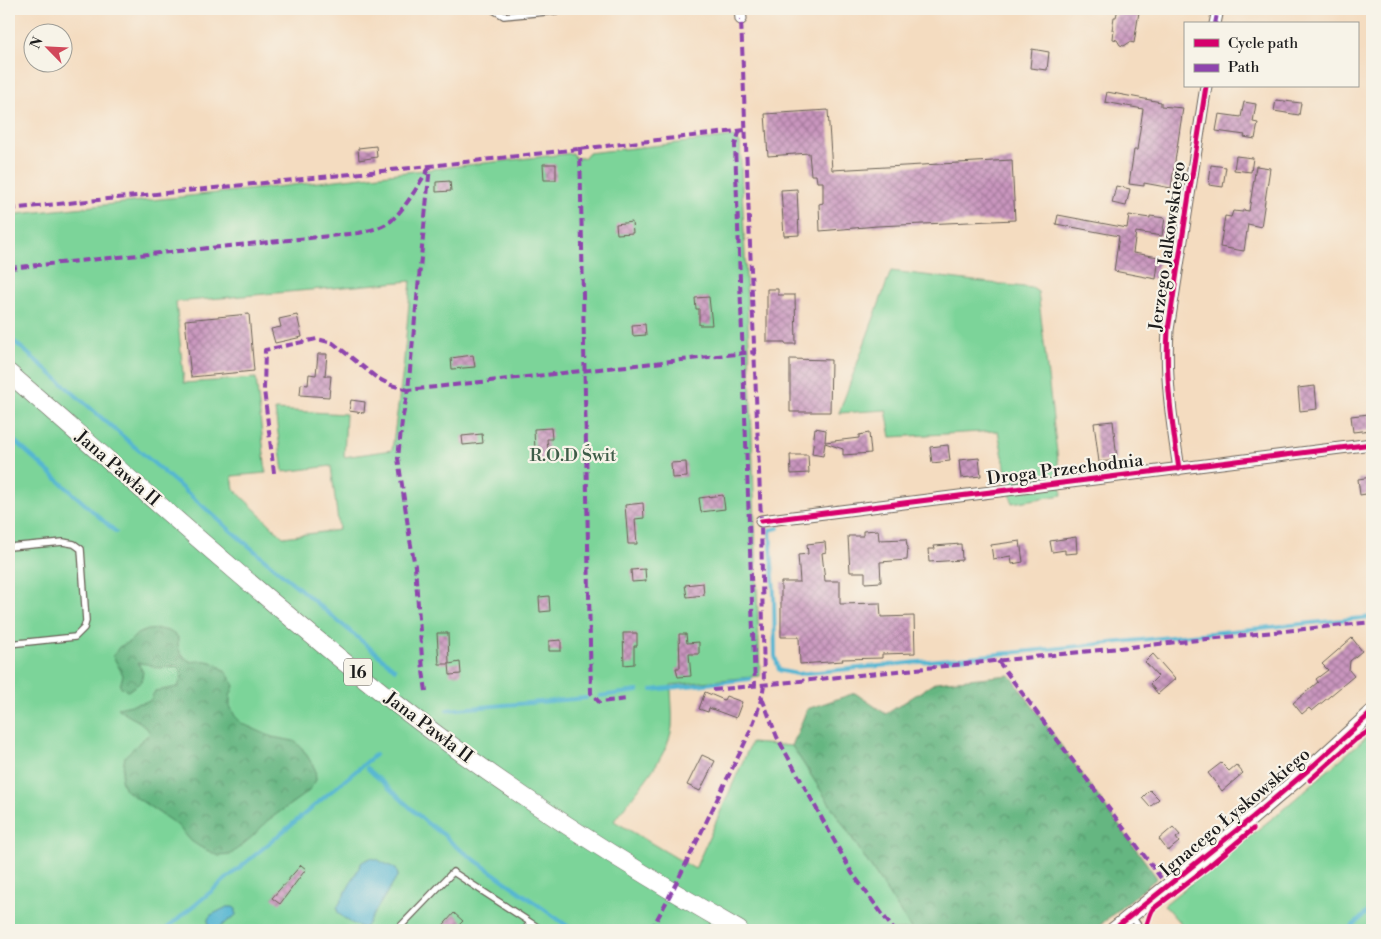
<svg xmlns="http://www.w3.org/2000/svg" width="1381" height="939" font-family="'Libre Bodoni',serif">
<defs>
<pattern id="forest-crowns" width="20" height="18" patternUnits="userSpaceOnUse" patternTransform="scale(1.25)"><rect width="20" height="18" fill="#65b681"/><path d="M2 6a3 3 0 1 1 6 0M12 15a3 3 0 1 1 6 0" fill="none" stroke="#529369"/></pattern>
<pattern id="building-cross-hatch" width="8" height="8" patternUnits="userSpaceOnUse" patternTransform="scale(1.25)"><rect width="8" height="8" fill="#c995be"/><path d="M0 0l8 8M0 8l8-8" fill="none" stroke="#a2799a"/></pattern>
</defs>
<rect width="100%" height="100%" fill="#f7f3e8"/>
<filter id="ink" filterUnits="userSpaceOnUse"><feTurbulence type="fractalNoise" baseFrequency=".02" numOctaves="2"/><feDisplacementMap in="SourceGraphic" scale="10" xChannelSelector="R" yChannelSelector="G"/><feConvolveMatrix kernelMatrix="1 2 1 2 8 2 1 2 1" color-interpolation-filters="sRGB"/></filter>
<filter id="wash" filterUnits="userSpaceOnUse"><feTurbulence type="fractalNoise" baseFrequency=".0096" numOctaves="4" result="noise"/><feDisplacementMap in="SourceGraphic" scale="20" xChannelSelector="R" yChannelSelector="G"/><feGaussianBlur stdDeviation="1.12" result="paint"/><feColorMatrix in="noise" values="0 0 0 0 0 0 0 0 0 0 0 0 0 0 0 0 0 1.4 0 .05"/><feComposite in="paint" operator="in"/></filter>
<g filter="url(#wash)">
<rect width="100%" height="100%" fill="#f4dcc0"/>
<path fill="#7cd499" stroke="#4c785a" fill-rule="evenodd" d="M733 137 740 143 749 345 760 676 671 685C671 698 673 713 672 727 668 759 632 795 614 821L695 869 751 743 792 746 912 930H9V215L284 186 573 153 575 158H584L588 153ZM411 281 403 370 392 450 344 457 346 414 275 410 283 472 331 466 339 530 283 537 234 489 232 476 266 473 256 378 184 383 176 302Z
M891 271 1032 288 1038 292 1062 495 1012 503 998 431 891 437 886 410 839 413Z
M1372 732V930H1186L1164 905 1280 812Z"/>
<path fill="url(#forest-crowns)" stroke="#40694e" d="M159 629 169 631 178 637C177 650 180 656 192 662 212 657 226 667 234 686L230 696V706L235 716 243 724 272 737 294 741 302 748 308 757 315 769 316 780 309 791 267 821 253 836 230 855 219 856 200 847 191 841 177 825 125 790 121 780 125 756 150 733C142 719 129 719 118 708L150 701 155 691 178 687 182 676 178 666 157 668 148 664 138 663 143 672 141 682 128 691 120 686 123 675 113 656 119 647 129 642 137 634 148 630Z
M1010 675 1157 878 1094 930H912L792 746 807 709 855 693 886 714 936 682Z"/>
<path fill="#54b6d2" stroke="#386977" d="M370 858 378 860 396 869 398 875 365 928C354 926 346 920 338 913L337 908 362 862Z
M227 907H233L236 909V915L216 930C210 930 208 925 208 919L211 915Z"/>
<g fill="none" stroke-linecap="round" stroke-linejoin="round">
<path stroke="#54b6d2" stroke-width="4" d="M9 337 237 536 395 669
M9 436 116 532
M778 528 770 530 774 594 775 656 779 670 782 671 797 674 849 669 1372 617
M652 690 750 679
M600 696 638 691
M447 710 586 698
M367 768 427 823 444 835 454 845 573 930
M165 930 375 755
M1348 930 1372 908"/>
</g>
<g id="blocks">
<path fill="url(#building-cross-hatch)" d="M1118 9H1136L1135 11 1139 12 1134 43 1130 42 1124 46 1120 45 1117 40 1113 39 1114 30H1112L1114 17H1116Z
M1032 49 1049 52 1047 70 1030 68Z
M1107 92 1161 102V106L1183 108 1171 188 1144 183V186L1129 184 1134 150H1137L1143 109 1105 102Z
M1276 100 1301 103 1299 115 1274 111Z
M1244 102 1256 104 1253 122 1258 123 1255 139 1244 137 1245 135 1216 131 1219 114 1241 117Z
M828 110 832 170 1012 160 1015 220 877 226 820 231 819 204 823 203V182H817L816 175H811L809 153 768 156 765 114Z
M376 146 377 157 359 160 358 148Z
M1236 156 1253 158 1251 172 1234 170Z
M543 164H556V180H544Z
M1211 165 1226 167 1223 187 1209 185Z
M1256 166 1270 168 1261 227 1248 224 1244 251 1220 247 1225 216 1231 217 1233 211 1243 212V210L1249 211Z
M450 181 451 191 436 192V182Z
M1116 186 1130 189 1126 206 1112 203Z
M797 189 799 235 784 236 781 190Z
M1058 215 1127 228 1129 215 1150 218V216L1165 218 1162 236 1136 232 1133 253 1159 257 1156 279 1114 271 1119 236 1056 224Z
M632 222 633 233 617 234 616 224Z
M767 289H778V295H795L796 344H785V342H767Z
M709 297 712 325H699V309H696L695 298Z
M249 314 254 371 191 377 185 320Z
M297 315 302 337 275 343 271 329 281 327 279 319Z
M645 324 646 335 633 336 632 325Z
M318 354H327L325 376H331L329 397 300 395 301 384 308 385 309 374 316 375Z
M473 355 475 367 452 369 451 358Z
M790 359 831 360 830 412H790Z
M1315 386 1317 409 1300 411 1298 388Z
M351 400 365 402 364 413 349 411Z
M1369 414 1371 430 1353 432 1351 416Z
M1113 421 1117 460 1099 462 1094 423Z
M551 428 552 439H547L549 461 532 462 531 452 535 451 534 429Z
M815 428 826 430 825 442 859 438V435L869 433 871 453 843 455V449L825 443 823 456 812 454Z
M482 434 483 443 463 445 462 436Z
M948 445 950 461 932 463 930 447Z
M790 455H808L809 473 791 474Z
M979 458 981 476 961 478 959 460Z
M686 462 687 477 672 478 671 463Z
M1372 477V493L1360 495 1358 479Z
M723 495 725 509 701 512 699 498Z
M643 503 644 518 635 519 637 544H628L625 505Z
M878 530 879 540 906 539 907 546 908 547 907 560 880 562 881 582 865 583V572H850L848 536H863V531Z
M1076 537 1077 553 1065 554V550L1052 552 1050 541Z
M1020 541 1023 562 1012 564 1011 556 993 559 991 545Z
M825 542 826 552 822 553 825 581H840V604L880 603 881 617 914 616 915 653 882 654V658L842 659 843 661 800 664 799 637H781V582H800L798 555 808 554 807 544Z
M961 544 962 560 929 562 928 549H935L934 546Z
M645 569 646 581 632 582 631 570Z
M703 583 704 595 687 597 685 585Z
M549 596 550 611 540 612 539 597Z
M437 633H448L449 664H439Z
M623 633H637V646H634V664L624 665Z
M679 634H686L687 643 699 642V654H689L691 676 678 677 676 668H680Z
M1352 638 1362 651 1350 661 1349 670 1354 676 1312 711 1309 708 1302 714 1293 703 1318 682 1316 679 1328 670 1322 664Z
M561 640V651H549V641Z
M1153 654 1175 679 1158 694 1150 684 1158 676 1145 662Z
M460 662 461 674 450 675 449 664Z
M705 692 724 700 726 696 742 702 736 718 709 708 708 712 699 709Z
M702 755 715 761 700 791 687 785Z
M1221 763 1229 771 1236 765 1243 773 1222 791 1208 773Z
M1150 790 1159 799 1150 807 1142 798Z
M1173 827 1180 835 1176 838 1179 842 1168 851 1159 839Z
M301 865 306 869 280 904 272 898Z
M454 913 463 921 454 930H439Z"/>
</g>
</g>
<g filter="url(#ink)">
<use href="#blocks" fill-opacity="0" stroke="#685f55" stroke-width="1"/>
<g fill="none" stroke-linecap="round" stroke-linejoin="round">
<g stroke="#685f55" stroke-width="8">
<path id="service" d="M492 9 504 16 576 9
M9 547 63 542 74 544 81 549 86 621 84 628 75 637 9 644
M1131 915 1141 930
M297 930 310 928 317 930
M397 930 453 872 542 930
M524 930 531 923"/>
</g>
<g stroke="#685f55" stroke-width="13">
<path id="minor" d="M740 9 741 19
M1215 24 1218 9
M1179 469C1172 423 1165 377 1168 330L1206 86
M761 521 1372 444"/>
</g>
<g stroke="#685f55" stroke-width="16">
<path id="tertiary" d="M1113 930 1253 817 1314 765 1372 712"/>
</g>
<g stroke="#685f55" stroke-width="19">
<path id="primary" d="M9 373C137 485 265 600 399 706 506 789 621 863 739 930"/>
</g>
<use href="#service" stroke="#fff" stroke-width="5.5"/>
<use href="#minor" stroke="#fff" stroke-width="11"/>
<use href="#tertiary" stroke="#fff" stroke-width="14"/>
<use href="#primary" stroke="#fff" stroke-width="18"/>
<path stroke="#8e44ad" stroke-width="4" stroke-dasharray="8 4" stroke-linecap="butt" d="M1215 24 1218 9
M740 130 735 145 755 685
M580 147 591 693 599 702 628 699
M9 209 430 166 745 130
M9 268 359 233C370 230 383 228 392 220 407 206 418 185 429 168
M274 473 264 390 265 350 317 339 333 343 377 378 391 385 408 390 430 166
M998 661 1161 878
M713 690 1372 622
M426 691 423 671 415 566 410 540 398 458 402 421 408 390 754 352
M762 698 777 737 852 873 894 930
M651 930C677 884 700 835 723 787 739 754 758 722 764 685L761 521 741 19"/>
<g stroke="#f7f3e8" stroke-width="8">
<path id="cycleway" d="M1179 469C1172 423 1165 377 1168 330L1206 86
M761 521 1372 444
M1310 780 1355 740 1372 729
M1113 930 1253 817 1314 765 1372 712
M1143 930C1149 925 1148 916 1153 909L1209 866 1253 829"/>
</g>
<use href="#cycleway" stroke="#d6006c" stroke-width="5"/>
</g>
</g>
<g text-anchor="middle" stroke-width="4.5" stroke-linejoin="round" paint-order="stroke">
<rect fill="#f7f3e8" stroke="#5e5c59" stroke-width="1" x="344" y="658.5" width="28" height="27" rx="4"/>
<g font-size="16" font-weight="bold" fill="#1c1c1c">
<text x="358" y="678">16</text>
</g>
<g font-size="18" fill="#1c1c1c" stroke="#f7f3e8">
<text transform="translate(1167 246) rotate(-82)" y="6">Jerzego Jalkowskiego</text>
<text transform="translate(118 468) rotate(41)" y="6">Jana Pawła II</text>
<text transform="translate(1065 469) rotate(-7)" y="6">Droga Przechodnia</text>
<text transform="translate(429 727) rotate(37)" y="6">Jana Pawła II</text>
<text transform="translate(1235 812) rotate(-40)" y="6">Ignacego Łyskowskiego</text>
</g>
<g font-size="18" fill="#3e5c48" stroke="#f7f3e8">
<text x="573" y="461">R.O.D Świt</text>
</g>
</g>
<rect width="1381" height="939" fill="none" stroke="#f7f3e8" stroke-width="30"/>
<rect x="1184" y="22" width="175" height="65" fill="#f7f3e8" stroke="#9f9d96"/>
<rect x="1194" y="39" width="25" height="8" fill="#d6006c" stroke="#9f9d96"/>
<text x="1228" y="48" font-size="15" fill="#1c1c1c">Cycle path</text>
<rect x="1194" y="64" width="25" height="8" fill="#8e44ad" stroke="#9f9d96"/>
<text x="1228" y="72" font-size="15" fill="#1c1c1c">Path</text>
<g transform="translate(48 48) rotate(294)"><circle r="24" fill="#f7f3e8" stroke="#9f9d96"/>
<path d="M0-4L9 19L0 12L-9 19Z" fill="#d1495b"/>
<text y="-8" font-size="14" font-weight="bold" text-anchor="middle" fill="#1c1c1c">N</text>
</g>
</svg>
